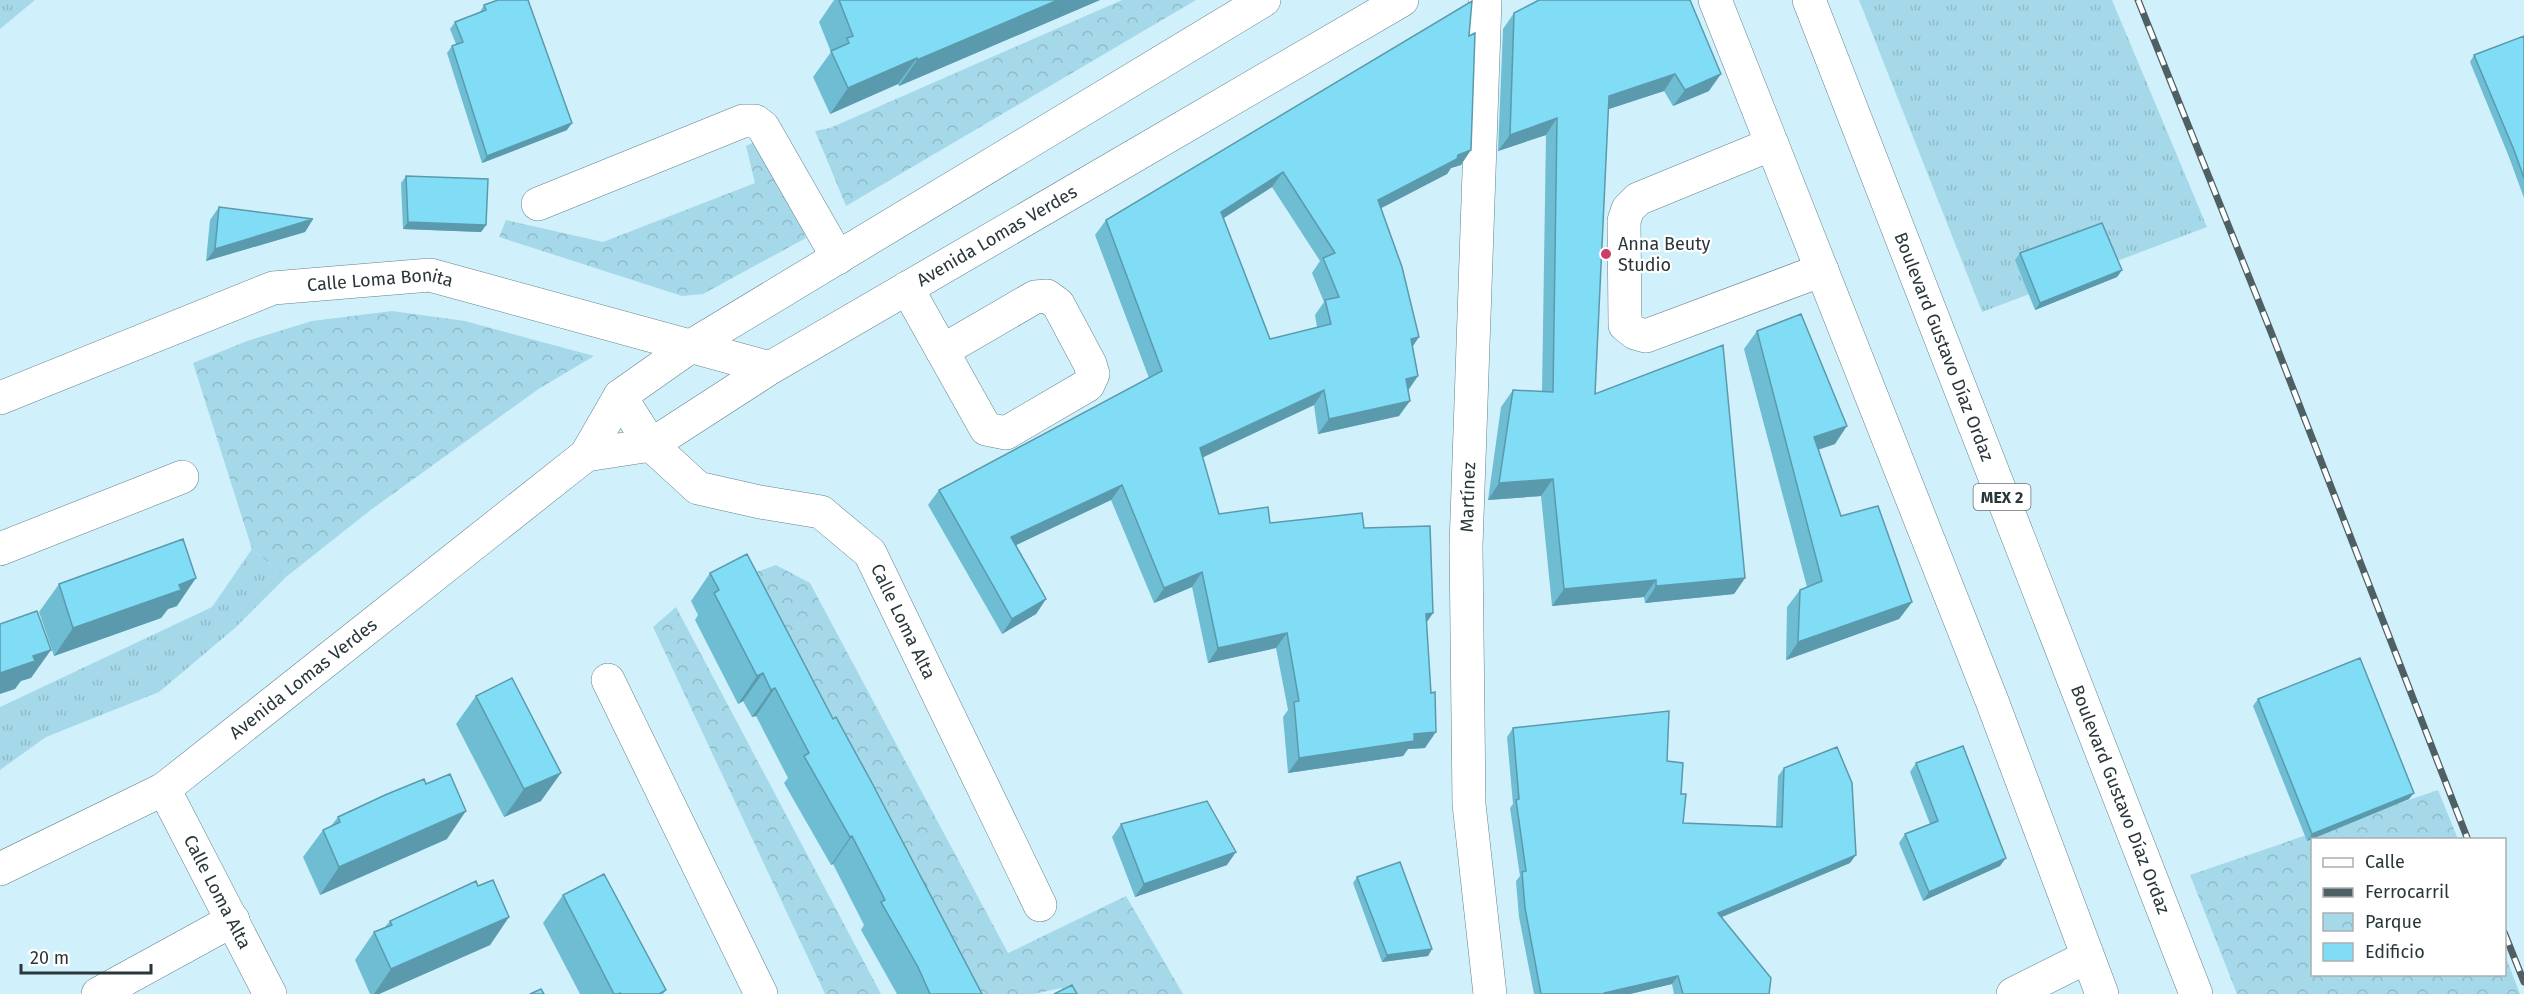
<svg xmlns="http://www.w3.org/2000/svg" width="2524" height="994" font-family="'Fira Sans',sans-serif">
<defs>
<pattern id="grass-tufts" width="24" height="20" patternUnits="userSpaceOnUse" patternTransform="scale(1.5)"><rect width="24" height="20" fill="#a5d9e9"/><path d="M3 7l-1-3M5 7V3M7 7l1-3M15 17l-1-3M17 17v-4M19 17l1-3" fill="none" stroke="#8ebbc9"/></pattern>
<pattern id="park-crowns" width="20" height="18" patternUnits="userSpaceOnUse" patternTransform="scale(1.5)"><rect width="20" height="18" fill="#a5d9e9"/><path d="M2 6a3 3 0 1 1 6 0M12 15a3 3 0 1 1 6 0" fill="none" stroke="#8ebbc9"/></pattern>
</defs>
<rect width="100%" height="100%" fill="#d0f1fb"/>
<path fill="url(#grass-tufts)" d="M0 0H35L0 29Z
M1859 0H2112L2207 227 1982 312Z
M252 549 286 577 235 628 159 692 46 737 0 770V707L212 607Z"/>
<path fill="url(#park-crowns)" d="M1122 0H1196L846 206 815 131 830 128Z
M759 140 777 186 784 184 806 238 703 294 682 296 499 237 506 220 603 242 755 183 746 146Z
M392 311 465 321 594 356 540 388 372 509 286 577 252 549 193 363 247 341 312 321Z
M776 565 810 583 1008 953 1126 896 1183 994H1065L1061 988 1034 994H954L732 581Z
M676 607 881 994H825L653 627Z
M2438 790 2458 839 2312 840V974H2504L2505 955 2520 994H2237L2190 875Z"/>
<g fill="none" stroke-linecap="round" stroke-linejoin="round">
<g stroke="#63818a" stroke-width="34">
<g id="minor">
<path d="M1485 0 1466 546 1469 804 1490 994"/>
<path d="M1772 144 1638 199 1628 209 1624 221 1625 325 1635 333 1646 336 1822 270"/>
<path d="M538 204 743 121H755L763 127 838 258"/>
<path d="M907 288 986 429 1006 433 1088 385 1093 374 1090 364 1058 304 1047 296 1035 297 942 351"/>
<path id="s1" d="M620 396 651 445 698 488 760 502 821 512 870 553 1040 905"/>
<path id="s2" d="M0 398 273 288 430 275 770 368"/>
<path id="s3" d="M586 455 651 445 770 368 1402 0"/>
<path d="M0 549 182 477"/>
<path d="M608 680 761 994"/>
<path id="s4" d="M164 789 270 994"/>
<path id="s5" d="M0 869 164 789 586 455 620 396 691 346 1264 0"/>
<path d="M98 994 233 920"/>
<path d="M2013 994 2087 957"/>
</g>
</g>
<g stroke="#63818a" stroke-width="34">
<g id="major">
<path d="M1715 0 1992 701 2102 994"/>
<path id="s6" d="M1809 0 2196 994"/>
</g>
</g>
<use href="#minor" stroke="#fff" stroke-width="33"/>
<use href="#major" stroke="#fff" stroke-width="33"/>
<g stroke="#4f6065" stroke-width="7">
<path id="rail" d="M2138 0 2271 332 2468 840
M2504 932 2524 982"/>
</g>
<use href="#rail" stroke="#fff" stroke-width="4.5" stroke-dasharray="14" stroke-linecap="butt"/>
</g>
<path fill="#6fbdd3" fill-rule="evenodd" d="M834 0H1100L899 86 898 84 830 114 813 77 831 52 819 22Z
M1539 0 1709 91 1673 106 1664 91 1608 109 1595 394 1745 578 1734 594 1645 603 1644 597 1552 606 1541 496 1488 500 1501 407 1513 390 1542 392 1546 135 1498 151 1503 29 1514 13Z
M484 5 567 130 482 163 447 53 452 46 456 44 450 29 455 22 480 12Z
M1469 36 1461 165 1451 168 1447 174 1381 208 1418 376 1408 391 1399 416 1318 434 1314 405 1202 457 1219 514 1270 523 1364 528 1433 613 1426 623 1425 748 1408 749 1403 756 1288 773 1283 717 1288 710 1276 648 1208 663 1192 587 1154 603 1111 500 1015 545 1046 599 1036 614 1002 634 928 505 939 490 1149 378 1095 235 1106 220ZM1272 187 1320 261 1312 273 1324 302 1315 315 1317 327 1270 339 1223 218Z
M2524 36V198L2509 157 2470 62 2474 55Z
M406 176 486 225 481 232 403 229 401 183Z
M219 207 313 219 305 232 206 261 210 220Z
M2020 253 2122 270 2117 277 2035 310 2015 260Z
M1757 331 1835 444 1818 450 1841 516 1912 602 1899 619 1786 660 1787 607 1800 590 1807 587 1744 349Z
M710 573 833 719 982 994H897L861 930 864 925 833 864 831 865 784 783 788 778 756 716 752 717 743 701 738 704 695 620 698 615 691 601Z
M59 584 177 606 168 609 161 618 54 656 39 612Z
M476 696 541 801 504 817 456 724Z
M2258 699 2409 799 2307 841 2253 706Z
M1513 728 1667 761 1681 794 1683 823 1776 826 1778 776 1784 768 1850 863 1722 917 1769 994H1674L1672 984 1630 994H1534L1519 917 1516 881 1520 876 1510 808 1513 804 1507 737Z
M1916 763 2000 866 1923 901 1899 843 1905 834 1930 824 1910 772Z
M338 817 447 839 320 895 303 857 323 830 331 826Z
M1121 824 1227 865 1135 897 1112 837Z
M1357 877 1432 949 1428 956 1382 962 1353 883Z
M478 886 509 917 490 945 379 994H370L355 960 374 932 385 927 390 921Z
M563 895 666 990 663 994H580L543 923Z"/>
<path fill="#5a9aac" d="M1058 0H1100L899 86 917 60Z
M917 58 898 84 830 114 848 88Z
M1675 74 1664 91 1597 113 1609 96Z
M1721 74 1709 91 1673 106 1685 90Z
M1557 118 1546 135 1498 151 1510 135Z
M572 123 567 130 482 163 487 156Z
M1471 150 1461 165 1451 168 1447 174 1368 215 1378 200 1458 155Z
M1283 172 1272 187 1210 227 1221 212Z
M313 219 305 232 206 261 215 249Z
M408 222 486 225 481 232 403 229Z
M2122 270 2117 277 2035 310 2040 303Z
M1419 337 1409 352 1411 339Z
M1418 376 1407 391 1406 379Z
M1324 390 1314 405 1189 464 1200 448Z
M1410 401 1399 416 1318 434 1329 419Z
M1847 426 1835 444 1801 455 1814 437Z
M1553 479 1541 496 1488 500 1499 483Z
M1122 485 1111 500 1000 553 1011 537Z
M1202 572 1192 587 1154 603 1164 588Z
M196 578 177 606 168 609 161 618 54 656 73 628Z
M1745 578 1734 594 1645 603 1656 586Z
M1656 580 1644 597 1552 606 1564 589Z
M1046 599 1036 614 1002 634 1012 619Z
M1912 602 1899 619 1786 660 1798 642Z
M1433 613 1422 629 1426 614Z
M1287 633 1276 648 1208 663 1218 648Z
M51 650 31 678 21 681 15 689 0 694V673L33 656Z
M763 673 743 701 738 704 757 676Z
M775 688 756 716 752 717 771 690Z
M1436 732 1425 748 1408 749 1403 756 1288 773 1299 758 1414 734Z
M561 773 541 801 504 817 524 789Z
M2414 793 2409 799 2307 841 2312 834Z
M466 811 447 839 320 895 339 867Z
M852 836 833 864 831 865 850 837Z
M1236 852 1227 865 1135 897 1144 884Z
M1856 855 1850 863 1712 921 1718 913Z
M2006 858 2000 866 1923 901 1929 892Z
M509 917 490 945 379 994H374L391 969Z
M1432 949 1428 956 1382 962 1387 955Z
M1678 976 1672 984 1630 994H1603L1604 993Z"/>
<path fill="#81dcf5" stroke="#5a9aac" stroke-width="1.5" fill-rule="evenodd" d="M498 0H528L572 123 487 156 452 46 463 42 455 22 486 10 484 5Z
M839 0H1058L917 60V58L848 88 831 51 849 43 847 38 853 36Z
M1539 0H1690L1721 74 1685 90 1675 74 1609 96 1595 394 1723 345 1745 578 1656 586V580L1564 589 1553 479 1499 483 1513 390 1553 392 1557 118 1510 135 1514 13Z
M1472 1 1469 36 1475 33 1471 150 1458 155 1457 159 1378 200 1402 267 1419 337 1411 339 1418 376 1406 379 1410 401 1329 419 1324 390 1200 448 1219 514 1268 507 1270 523 1362 513 1364 528 1430 526 1433 613 1426 614 1431 693 1435 692 1436 732 1414 734V741L1299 758 1294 702 1299 701 1287 633 1218 648 1202 572 1164 588 1122 485 1011 537 1046 599 1012 619 939 490 1162 371 1106 220ZM1283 172 1335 253 1323 258 1339 297 1325 300 1331 324 1270 339 1221 212Z
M2524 36V178L2514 150 2474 55Z
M406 176 488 179 486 225 408 222Z
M219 207 313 219 215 249Z
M2102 223 2122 270 2040 303 2020 253Z
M1801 314 1847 426 1814 437 1841 516 1878 506 1912 602 1798 642 1800 590 1822 581 1757 331Z
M183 539 196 578 179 585 181 590 73 628 59 584Z
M747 554 833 719 836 717 872 783 982 994H930L918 967 881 902 885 900 852 836 850 837 804 756 809 753 775 688 771 690 763 673 757 676 714 593 719 590 710 573Z
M37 611 51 650 33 656 35 661 0 673V624Z
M2360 658 2414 793 2312 834 2258 699Z
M512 678 561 773 524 789 476 696Z
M1669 711 1667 761 1683 763 1681 794H1686L1683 823 1782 827 1784 768 1837 747 1852 783 1856 855 1718 913 1771 978 1769 994H1683L1678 976 1604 993V994H1541L1525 908 1522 872 1526 871 1516 800 1519 799 1513 728Z
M1963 746 2006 858 1929 892 1905 834 1938 821 1916 763Z
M450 774 466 811 339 867 323 830 340 822 338 817 385 795 424 779 426 784Z
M1207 801 1236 852 1144 884 1121 824Z
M1400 862 1432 949 1387 955 1357 877Z
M604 874 666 990 659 994H621L620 993 618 994H614L563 895Z
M493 880 509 917 391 969 374 932 392 925 390 921 476 881 478 886Z
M1072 985 1077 994H1054Z
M541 989 544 994H530Z"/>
<circle fill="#cd3e66" stroke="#fff" stroke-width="2" cx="1606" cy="254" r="6"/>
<g text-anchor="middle" stroke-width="4.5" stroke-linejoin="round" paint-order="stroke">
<rect fill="#fff" stroke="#697275" stroke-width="1.5" x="1973.5" y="484" width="57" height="26" rx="4.5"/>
<g font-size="16" font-weight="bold" fill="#29363a">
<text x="2002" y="503">MEX 2</text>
</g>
<g font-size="18" fill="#29363a" stroke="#fff">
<text dy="6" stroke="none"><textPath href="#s3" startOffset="470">Avenida Lomas Verdes</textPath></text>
<text dy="6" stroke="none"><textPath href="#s2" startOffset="402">Calle Loma Bonita</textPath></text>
<text dy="6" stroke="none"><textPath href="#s6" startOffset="372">Boulevard Gustavo Díaz Ordaz</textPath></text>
<text transform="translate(1468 497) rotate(-88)" y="6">Martínez</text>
<text dy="6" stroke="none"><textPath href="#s1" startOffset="387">Calle Loma Alta</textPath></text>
<text dy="6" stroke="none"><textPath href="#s5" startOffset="360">Avenida Lomas Verdes</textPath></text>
<text dy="6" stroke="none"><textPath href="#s6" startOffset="858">Boulevard Gustavo Díaz Ordaz</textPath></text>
<text dy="6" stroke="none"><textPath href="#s4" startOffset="116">Calle Loma Alta</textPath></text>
</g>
<g font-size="18" fill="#29363a" stroke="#fff" text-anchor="start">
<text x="1618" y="250">Anna Beuty<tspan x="1618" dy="21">Studio</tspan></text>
</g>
</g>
<rect x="2311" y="838" width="195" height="138" fill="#ffffff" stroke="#a9afb0" stroke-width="1.5"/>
<rect x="2323" y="858" width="30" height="9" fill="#ffffff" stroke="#a9afb0" stroke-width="1.5"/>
<text x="2365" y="868" font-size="18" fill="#29363a">Calle</text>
<rect x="2323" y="888" width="30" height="9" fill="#4f6065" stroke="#a9afb0" stroke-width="1.5"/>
<text x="2365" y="898" font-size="18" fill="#29363a">Ferrocarril</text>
<rect x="2323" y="913" width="30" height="18" fill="url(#park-crowns)" stroke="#a9afb0" stroke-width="1.5"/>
<text x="2365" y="928" font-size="18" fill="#29363a">Parque</text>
<rect x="2323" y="943" width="30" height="18" fill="#81dcf5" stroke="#a9afb0" stroke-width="1.5"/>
<text x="2365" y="958" font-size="18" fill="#29363a">Edificio</text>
<path d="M21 964v9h130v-9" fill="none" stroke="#29363a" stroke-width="3"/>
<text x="30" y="964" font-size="18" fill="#29363a" stroke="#ffffff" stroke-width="4.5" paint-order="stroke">20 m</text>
</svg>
